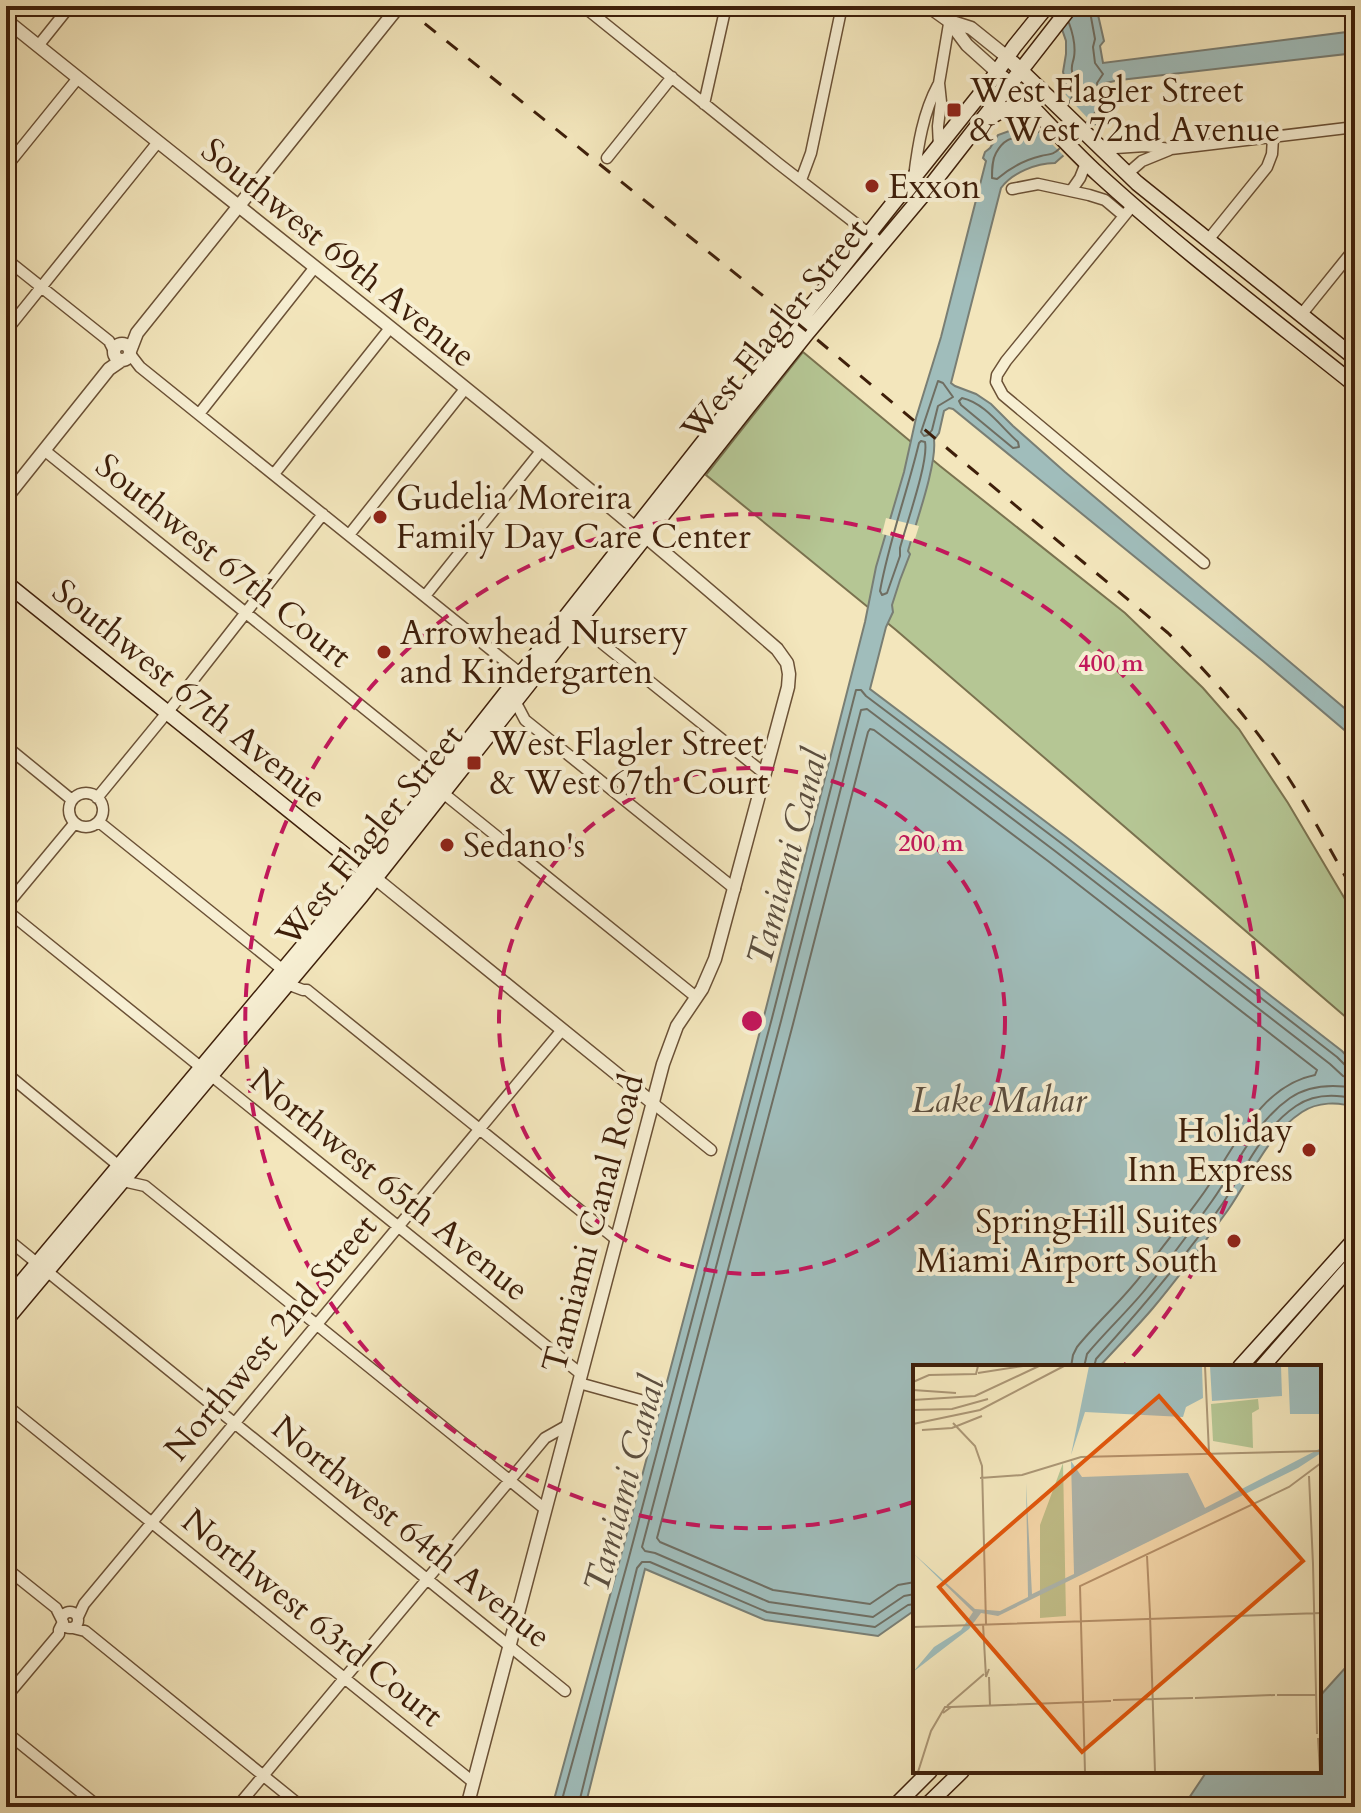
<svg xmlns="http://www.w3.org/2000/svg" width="1361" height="1813" font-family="Cardo,serif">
<rect width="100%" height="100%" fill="#f3e6bc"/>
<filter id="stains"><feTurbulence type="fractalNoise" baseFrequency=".0025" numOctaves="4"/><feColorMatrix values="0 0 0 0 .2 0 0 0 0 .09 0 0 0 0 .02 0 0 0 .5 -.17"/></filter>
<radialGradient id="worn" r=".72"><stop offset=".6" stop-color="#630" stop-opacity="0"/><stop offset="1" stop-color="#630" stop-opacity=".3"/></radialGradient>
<path fill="#b5c694" stroke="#7a724f" stroke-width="2" d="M803 352 940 466 1125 613 1203 688 1239 729 1288 803 1355 916V1025L896 630 706 475Z"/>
<path fill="#a0bdbb" stroke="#797e74" stroke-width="2" d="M1054 6H1096L1104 41 1100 46 1103 63 1355 31V53L1120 80 1105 83 1108 110 1083 138 1055 163C1036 163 1012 173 1001 188L951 383 955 386 976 394 991 404 1013 426 1065 472 1355 717V739L1263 661 953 409 949 408 944 411 939 433 934 440C937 465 915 525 908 551L910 554 900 580 892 605 893 612 886 627 870 689 1066 837 1342 1051 1355 1065V1108C1339 1101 1317 1102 1302 1112 1267 1135 1251 1177 1228 1210 1204 1243 1179 1277 1153 1308 1136 1328 1117 1347 1099 1367H915V1610L878 1636 765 1620 645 1569 585 1807H552L620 1559 764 1016 865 622 876 567 904 472 916 418 941 337 986 161 983 158 985 152 990 148 998 135 1012 130H1025L1034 126 1054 110 1065 94 1066 82 1063 72 1066 54V41Z
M1355 1657V1807H1183L1207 1771H1319V1697Z"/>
<path fill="#f3e6bc" d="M1062 91 1098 129 1067 159 1031 123 1051 108Z
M886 518 919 526 914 542 882 534Z"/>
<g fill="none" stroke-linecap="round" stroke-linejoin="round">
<path stroke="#6f6e62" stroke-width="2" d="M1068 104C1077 92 1073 85 1072 71 1071 65 1073 63 1074 57 1076 45 1073 34 1069 23
M1087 122 1100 107 1097 83 1103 74 1095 63 1093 47 1095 39 1089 6
M1042 130C1021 144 1009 129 996 153 992 160 992 169 992 178L997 179C1010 168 1024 160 1041 156 1049 154 1053 155 1059 149
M938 381 943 383 953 397 938 406 932 430 928 435 924 436 921 432Z
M962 398C985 403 1001 427 1018 442L1019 447 1013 448 961 405 959 401Z
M921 441 925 442C929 461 906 525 900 548V556L887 593 882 595 880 591C889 541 907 493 919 443Z
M1084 1367 1087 1354C1107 1330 1130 1309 1149 1285 1171 1258 1192 1229 1212 1201 1237 1166 1254 1123 1290 1098 1309 1085 1332 1084 1355 1088
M1094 1367 1096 1359C1141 1309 1185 1258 1223 1203 1245 1170 1262 1129 1296 1106 1314 1094 1335 1094 1355 1099
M915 1582 898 1585 870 1604 773 1590 660 1542 657 1538 793 1024 868 732 870 729 874 730 1048 861 1317 1070 1315 1075C1259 1086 1234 1149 1205 1191 1186 1218 1165 1243 1146 1269 1126 1297 1099 1320 1077 1347L1073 1355 1071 1367
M915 1594 904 1596 873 1617 769 1602 655 1553 645 1551 642 1547 781 1021 861 710 867 709 1055 851 1330 1064 1343 1076 1355 1079
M560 1807 628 1561 772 1018 856 690H861L866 696 1061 843 1337 1057 1347 1067 1355 1069
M578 1807 637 1568 642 1562H650L767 1612 875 1627 908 1605 915 1604"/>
<g stroke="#6b5136" stroke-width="13">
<path id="minor" d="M583 6 779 164 882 244
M38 46 70 6
M704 104 726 6
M939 147 938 126 941 102 939 83 952 6
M1101 149 1145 146 1171 149 1355 127
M607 158 672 77
M6 167 78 78
M1127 174 1142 161 1169 150
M914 177C918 145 923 113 938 85
M801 180 811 153 842 6
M1012 189 1038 184 1089 195 1105 200 1124 216
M1071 191 1080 178 1086 163
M1133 205 1006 361 997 375 996 382 1003 395 1204 563
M1208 240 1267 167 1272 154 1273 138
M6 259 109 341 114 351
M1301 315 1355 248
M6 331 158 142
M130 354 140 367 521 674
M199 414 315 267
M44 450 443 772
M274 474 390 328
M349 535 465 389
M425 596 541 451
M582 617 593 636 765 774
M515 701 525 720 735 889
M6 746 72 800
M69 810a17 17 0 1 1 34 0a17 17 0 1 1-34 0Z
M443 793 696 997
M97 798 179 698 323 514
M99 822 283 970
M6 906 74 824
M6 910 581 1374
M287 984 303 990H307L617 1240
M6 1073 119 1166
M654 1104 711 1150
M123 1181 145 1186 545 1509
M6 1238 565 1691
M579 1383 644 1401
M6 1405 473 1782
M6 1568 56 1608 62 1620
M62 1620a8 8 0 1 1 16 0a8 8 0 1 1-16 0Z
M78 1617 84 1604 562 1030
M73 1628 85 1631 302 1807
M6 1697 59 1634V1630L63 1622
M6 1732 99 1807
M237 1807 545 1438 568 1425"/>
</g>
<g stroke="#6b5136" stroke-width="15">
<path id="tertiary" d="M928 6 949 21 971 28 1007 57
M6 20C264 228 527 431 777 649L787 663 789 674 788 687 715 959 702 989 677 1026 663 1064 467 1807
M949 21 967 45 997 72
M114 352a8 8 0 1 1 16 0a8 8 0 1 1-16 0Z
M130 351 137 333 399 6
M6 498 109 369 122 360
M375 878 654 1104"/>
</g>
<g stroke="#3e1f0a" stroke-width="17">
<path id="secondary" d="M1013 63 1137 183 1355 358
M1003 78C1036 109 1065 144 1098 174 1180 249 1269 316 1355 385
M987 119C1007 107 1012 104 1034 113
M6 583 371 876
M6 1301 365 872 749 384 990 82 1014 47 1047 6
M6 1320 362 895 748 407 808 332 933 183 1071 6
M1240 1367 1355 1239
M1262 1367 1355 1261
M894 1807 930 1771
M925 1807 962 1771"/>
</g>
<use href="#minor" stroke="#f7efd3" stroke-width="10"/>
<use href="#tertiary" stroke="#f7efd3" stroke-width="12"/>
<use href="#secondary" stroke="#f7efd3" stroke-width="14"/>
<path stroke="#3e1f0a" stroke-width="3" stroke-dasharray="14 14" stroke-linecap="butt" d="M403 6 808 332 1168 633C1209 674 1248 717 1280 765 1308 806 1330 851 1355 893"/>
</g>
<g fill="none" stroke="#c2185b" stroke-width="4" stroke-dasharray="14 10">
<circle cx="752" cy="1021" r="253"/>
<path d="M913 1502A507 507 0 1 1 1123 1367"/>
</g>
<g fill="#8f2418" stroke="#f7efd3" stroke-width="3">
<rect x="946" y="102" width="16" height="16" rx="4"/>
<circle cx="872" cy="186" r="8"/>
<circle cx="380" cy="517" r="8"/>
<circle cx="384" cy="652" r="8"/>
<rect x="466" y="755" width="16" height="16" rx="4"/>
<circle cx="447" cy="845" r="8"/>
<circle cx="1309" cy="1150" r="8"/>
<circle cx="1234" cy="1241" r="8"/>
</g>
<g text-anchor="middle" stroke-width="8" stroke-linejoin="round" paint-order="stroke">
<g font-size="34" fill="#3e1f0a" stroke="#f7efd3" text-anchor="start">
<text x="970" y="102">West Flagler Street<tspan x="970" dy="39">&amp; West 72nd Avenue</tspan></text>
<text x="888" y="198">Exxon</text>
<text x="396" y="509">Gudelia Moreira<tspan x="396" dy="39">Family Day Care Center</tspan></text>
<text x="400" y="644">Arrowhead Nursery<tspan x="400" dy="39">and Kindergarten</tspan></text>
<text x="490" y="755">West Flagler Street<tspan x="490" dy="39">&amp; West 67th Court</tspan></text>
<text x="463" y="857">Sedano's</text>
<text x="1293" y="1142" text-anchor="end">Holiday<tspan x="1293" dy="39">Inn Express</tspan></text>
<text x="1218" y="1233" text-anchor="end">SpringHill Suites<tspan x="1218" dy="39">Miami Airport South</tspan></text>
</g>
<g font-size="34" fill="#3e1f0a" stroke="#f7efd3">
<text transform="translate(339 252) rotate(39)" y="12">Southwest 69th Avenue</text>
<text transform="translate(774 329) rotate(-51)" y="12">West Flagler Street</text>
<text transform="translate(224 560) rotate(39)" y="12">Southwest 67th Court</text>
<text transform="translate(190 693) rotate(39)" y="12">Southwest 67th Avenue</text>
<text transform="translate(369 835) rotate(-51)" y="12">West Flagler Street</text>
<text transform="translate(390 1184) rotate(39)" y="12">Northwest 65th Avenue</text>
<text transform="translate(592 1223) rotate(-75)" y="12">Tamiami Canal Road</text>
<text transform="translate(270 1337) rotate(-50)" y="12">Northwest 2nd Street</text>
<text transform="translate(412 1531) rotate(39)" y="12">Northwest 64th Avenue</text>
<text transform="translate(313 1617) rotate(39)" y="12">Northwest 63rd Court</text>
</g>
<g font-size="36" font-style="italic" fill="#5b4e3f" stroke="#f7efd3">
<text transform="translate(786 857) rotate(-75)" y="13">Tamiami Canal</text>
<text x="999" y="1112">Lake Mahar</text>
<text transform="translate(623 1484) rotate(-75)" y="13">Tamiami Canal</text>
</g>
</g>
<g transform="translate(913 1365)">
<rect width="408" height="408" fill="#f3e6bc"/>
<path d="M345 34 346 44 339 48 340 83 300 76 298 39ZM150 98 153 251 127 253V160Z" fill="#b5c694"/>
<path d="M176 1H289L290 33 273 42 270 52 172 47 158 90ZM297 1H368L369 31 299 36ZM375 1H408V49H377ZM408 83V88L385 103 85 251 68 248 56 264 0 307 21 282 48 265 60 247 0 188 62 244 87 246 115 232 113 118 119 229 161 209 158 96 169 112 275 108 292 143Z" fill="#a0bdbb"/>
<path fill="none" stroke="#ab9675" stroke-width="2" d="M292 1 296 88M65 8 110 1M0 17 16 10 63 9 65 1M0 25 43 28M0 35 62 31 126 1M0 45 39 44 75 34M40 58 62 81 69 101 73 259M0 59 67 45 151 1M9 65 39 63 69 51M396 111 400 199M67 113 109 110 168 92 408 86M234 191 237 249M400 199 404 369M237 249 242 407M70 259 73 312 76 304M0 262 408 248M76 312 77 341M364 330H404M282 333 362 330M200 335 280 333M34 341 71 309M38 342 198 336M405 373 407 407M5 407 18 366 32 342H38L30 348M172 407 167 221 376 122 408 98"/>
<path fill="#e0560c" fill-opacity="0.15" stroke="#e0560c" stroke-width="4" d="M246 31 390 196 169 387 26 222Z"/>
<rect width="408" height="408" fill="none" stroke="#3e1f0a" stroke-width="4"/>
</g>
<circle cx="752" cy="1021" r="12" fill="#c2185b" stroke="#f7efd3" stroke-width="4"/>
<g font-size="24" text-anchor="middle" font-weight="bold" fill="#c2185b" stroke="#f7efd3" stroke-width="8" stroke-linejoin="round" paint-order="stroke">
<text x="1111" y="671">400 m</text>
<text x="931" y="851">200 m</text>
</g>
<rect width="1361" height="1813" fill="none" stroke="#f3e6bc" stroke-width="32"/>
<rect x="8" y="8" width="1345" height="1797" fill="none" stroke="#3e1f0a" stroke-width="4"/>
<rect x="16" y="16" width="1329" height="1781" fill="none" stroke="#3e1f0a" stroke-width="2"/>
<rect width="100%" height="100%" filter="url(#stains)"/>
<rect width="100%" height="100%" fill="url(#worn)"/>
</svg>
